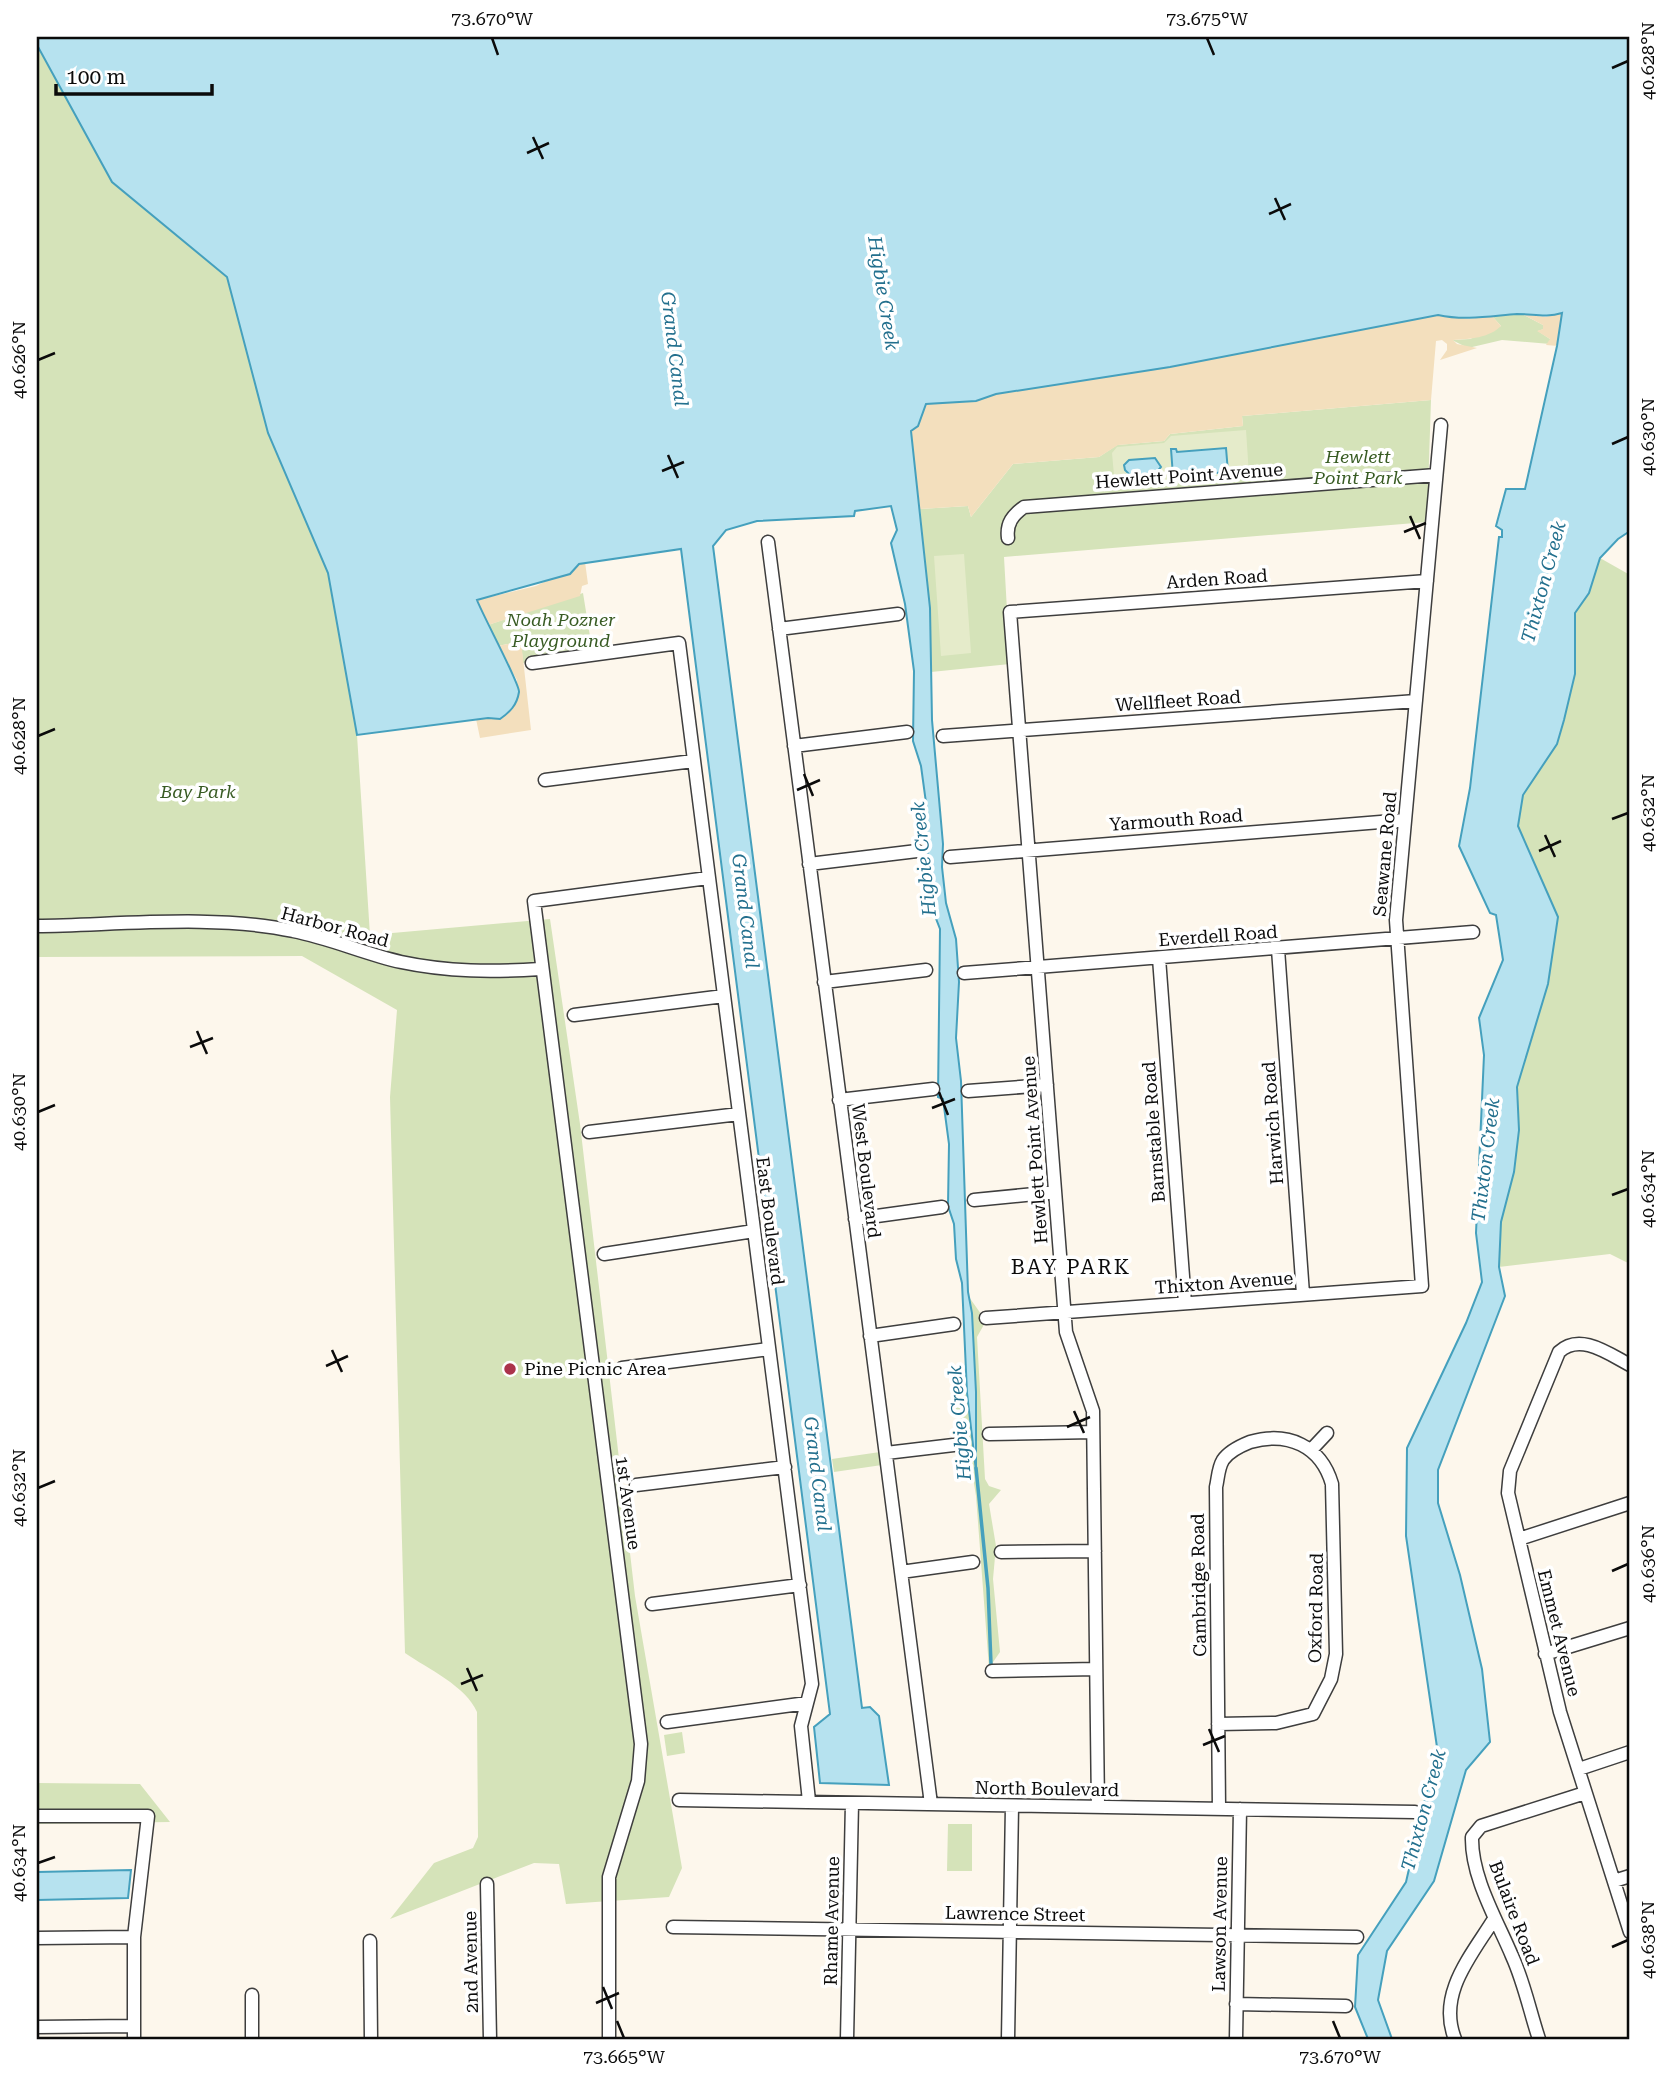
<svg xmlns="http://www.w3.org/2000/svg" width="1667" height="2076" font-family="'Roboto Serif',serif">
<rect width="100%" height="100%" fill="#fdf7ec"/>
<path fill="#d5e3b9" d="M37 45 112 182 227 277 268 433 328 573 357 735 370 935 550 919 580 1124 635 1596 682 1868 669 1897 566 1904 559 1864 534 1863 390 1919 434 1863 473 1848 478 1837 477 1712C466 1686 428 1669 405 1653L390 1097 397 1010 302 956 37 957Z
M1522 314 1543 325 1544 329 1538 331 1550 339V344L1502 340 1468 348 1452 340 1470 339 1501 326 1492 316Z
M1431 400 1427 522 1004 557 1010 664 931 672 930 608 920 509 968 506 971 517 1013 464 1099 457 1117 445 1164 441 1170 434 1243 426 1242 416Z
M1600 558 1630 575V1264L1610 1254 1499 1267 1501 1222 1514 1172 1519 1130 1517 1087 1548 984 1558 917 1518 826 1523 795 1557 744 1575 674V613L1589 593Z
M583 593 593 655 523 663 521 641 498 646 488 625Z
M969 1297 986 1321 977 1337 985 1479 989 1486 1001 1490 989 1504 996 1546 993 1579 1000 1652 989 1668 976 1496 967 1440 955 1415V1393L964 1390 969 1401 976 1467V1392Z
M880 1452 882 1465 834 1472 832 1459Z
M682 1732 685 1753 667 1756 664 1735Z
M37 1783 140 1784 170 1822 37 1824Z
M948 1824H972V1871H947Z"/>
<path fill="#f3dfbd" d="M1562 312 1558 346 1546 345 1550 339 1537 331 1543 329V325L1522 314 1546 317Z
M1438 315 1469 319 1492 316 1501 326C1489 338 1470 339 1453 340L1457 344 1477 348 1440 360 1447 350V344L1442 340 1436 341 1431 400 1242 416 1243 426 1170 434 1164 441 1118 445 1099 457 1013 464 971 517 968 506 920 509 911 431 918 426 925 404 976 401 996 394 1152 369Z
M585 562 588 584 582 586 580 596 488 625 477 600 536 586Z
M521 641 531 730 480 738 476 719H500L517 680 498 646Z"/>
<path fill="#e5ebca" d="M1246 430 1249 475 1115 486 1112 453 1117 447 1164 443 1171 436Z
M964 554 971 653 941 656 934 556Z"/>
<path fill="#b6e2ef" stroke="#45a0bd" stroke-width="2" d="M37 37H1630V531L1618 539 1600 558 1589 593 1575 613V674L1564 720 1557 744 1523 795 1518 826 1558 917 1548 984 1517 1087 1519 1130 1514 1172 1501 1222 1499 1267 1505 1296 1438 1470V1503L1460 1575 1482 1669 1490 1742 1466 1770 1434 1881 1387 1951 1378 2000 1392 2039H1368L1355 2007 1358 1955 1406 1882 1437 1747 1406 1536 1407 1448 1466 1323 1482 1282 1476 1233 1484 1055 1479 1018 1503 960 1496 915 1490 913 1459 846 1470 788 1499 537H1502V530L1496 526 1506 489H1525L1557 346 1562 313C1546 318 1534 314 1517 314 1491 316 1465 321 1438 315L1170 367 996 394 976 401 926 404 918 426 911 431 930 608 932 720 943 844 942 867 946 903 956 939 959 982 956 1038 961 1081 968 1292 972 1313 976 1392V1471L967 1393 962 1283 956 1259 954 1224 948 1206 949 1144 943 1099 938 1097 940 929 928 898 927 810 921 766 913 741 914 671 905 604 891 543 897 530 891 506 855 511 854 516 757 521 726 530 713 546 862 1708 870 1707 879 1716 889 1785 820 1783 814 1727 830 1714 681 549 579 564 570 574 477 600C483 616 520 684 519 692 517 705 510 712 500 719L488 718 357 735 328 573 268 433 227 277 112 182 37 45Z
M1226 448 1228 472 1173 476 1171 449H1176L1177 452Z
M1155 458 1161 467 1156 473 1130 475 1125 470 1124 465 1129 460Z
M131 1870 128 1898 37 1900V1872Z"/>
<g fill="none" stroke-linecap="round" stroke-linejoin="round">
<path stroke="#45a0bd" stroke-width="3.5" d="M976 1468 988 1588 991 1664"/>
<g stroke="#3e3e3e" stroke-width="15">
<path id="street" d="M1008 538C1006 523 1013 515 1024 507L1436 475
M768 542 931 1804
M779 629 898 614
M532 663 679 643 812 1684 801 1726 809 1801
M943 736 1416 701
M794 746 907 732
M545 780 693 761
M950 857 1405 820
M809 864 917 851
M37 926C117 925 215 914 293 931 330 938 365 954 401 962 448 972 493 972 540 969
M1278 949 1303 1294
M1159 958 1185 1303
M964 973 1473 932
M824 982 926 970
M574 1015 724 996
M968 1091 1047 1085
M839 1100 933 1089
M589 1132 739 1114
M974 1200 1055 1192
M855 1219 942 1207
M604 1254 754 1231
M986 1318 1422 1286 1396 920 1441 425
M870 1336 954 1324
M1630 1365C1609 1354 1580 1332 1559 1352L1510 1471 1508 1493 1560 1712 1630 1932
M622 1368 769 1349
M989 1434 1093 1432
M1312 1449 1327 1433
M886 1453 962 1444
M636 1485 785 1467
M1519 1539 1630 1503
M1001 1552 1095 1551
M901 1572 973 1562
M652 1604 800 1585
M1545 1654 1630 1628
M992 1671 1096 1669
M667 1722 807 1703
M1218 1724 1276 1723 1313 1714 1331 1679 1336 1654 1332 1484C1321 1446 1288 1431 1250 1442 1240 1446 1229 1451 1223 1460 1218 1468 1218 1479 1216 1487L1219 1809
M1579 1769 1630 1752
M679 1800 1415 1812
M1098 1807 1093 1411 1066 1332 1010 612 1427 581
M37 1816H148L134 1937V2039
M1614 1881 1630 1876
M487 1884 490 2039
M673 1927 1357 1937
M37 1938 134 1937
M370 1941 371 2039
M252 1995V2039
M1236 2004 1346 2006
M37 2027 133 2026
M609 2039V1877L638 1781 641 1744 534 901 708 878
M847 2039 852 1803
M1008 2039 1012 1806
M1236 2039 1240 1809
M1455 2039C1437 1994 1471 1956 1494 1919
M1539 2039C1530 2012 1524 1982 1512 1956 1497 1920 1471 1877 1472 1837L1481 1826 1585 1793"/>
</g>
<use href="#street" stroke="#fff" stroke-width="12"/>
</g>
<path fill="none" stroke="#0b0b0b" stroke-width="2.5" d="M492 38 498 55M1207 38 1214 55M1612 68 1628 61M533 137 543 159M527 153 549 143M1275 198 1285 220M1269 214 1291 204M38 360 55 353M1612 444 1628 437M668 455 678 478M662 471 684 462M1410 516 1420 539M1404 532 1426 523M38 736 55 729M804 774 813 796M797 790 820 780M1612 819 1628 813M1545 835 1555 857M1539 851 1561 841M197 1031 207 1054M190 1047 213 1038M939 1092 948 1115M932 1108 955 1099M38 1112 55 1105M1612 1195 1628 1189M332 1350 342 1372M326 1366 348 1356M1074 1411 1084 1433M1067 1427 1090 1417M38 1488 55 1481M1612 1571 1628 1564M467 1668 477 1691M461 1684 483 1675M1209 1729 1219 1752M1203 1745 1225 1736M38 1863 55 1857M1612 1947 1628 1940M603 1987 612 2009M596 2003 619 1993M617 2021 624 2038M1333 2021 1340 2038"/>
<circle fill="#ab334b" stroke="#fff" stroke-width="2.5" cx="510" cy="1369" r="7"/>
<g text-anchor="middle" stroke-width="7" stroke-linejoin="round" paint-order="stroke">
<g font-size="18" font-style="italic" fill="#385b23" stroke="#fff">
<text x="1358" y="463">Hewlett<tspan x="1358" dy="21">Point Park</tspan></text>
<text x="561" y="626">Noah Pozner<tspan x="561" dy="21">Playground</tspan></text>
<text x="198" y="798">Bay Park</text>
</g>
<g font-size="18" fill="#0b0b0b" stroke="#fff">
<text transform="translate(1189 476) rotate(-4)" y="6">Hewlett Point Avenue</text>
<text transform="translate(1217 579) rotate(-4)" y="6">Arden Road</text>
<text transform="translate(1178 701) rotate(-4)" y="6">Wellfleet Road</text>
<text transform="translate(1176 820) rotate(-4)" y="6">Yarmouth Road</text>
<text transform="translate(1385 854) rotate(-85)" y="6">Seawane Road</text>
<text transform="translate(335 927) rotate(15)" y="6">Harbor Road</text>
<text transform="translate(1218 936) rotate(-4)" y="6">Everdell Road</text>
<text transform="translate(1273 1123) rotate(-94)" y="6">Harwich Road</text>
<text transform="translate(1154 1132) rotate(-94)" y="6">Barnstable Road</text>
<text transform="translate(1035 1150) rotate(-94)" y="6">Hewlett Point Avenue</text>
<text transform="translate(866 1171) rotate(83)" y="6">West Boulevard</text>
<text transform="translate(770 1221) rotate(83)" y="6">East Boulevard</text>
<text transform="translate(1224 1283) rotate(-4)" y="6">Thixton Avenue</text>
<text transform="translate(628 1503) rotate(82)" y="6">1st Avenue</text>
<text transform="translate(1199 1585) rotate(-91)" y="6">Cambridge Road</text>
<text transform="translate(1316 1608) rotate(-89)" y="6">Oxford Road</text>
<text transform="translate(1559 1633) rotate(76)" y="6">Emmet Avenue</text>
<text transform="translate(1047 1789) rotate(1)" y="6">North Boulevard</text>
<text transform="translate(1514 1913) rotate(69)" y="6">Bulaire Road</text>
<text transform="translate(1015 1914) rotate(1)" y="6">Lawrence Street</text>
<text transform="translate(832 1921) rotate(-89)" y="6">Rhame Avenue</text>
<text transform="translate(1220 1924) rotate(-89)" y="6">Lawson Avenue</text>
<text transform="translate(471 1962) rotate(-91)" y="6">2nd Avenue</text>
</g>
<g font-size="18" fill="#0b0b0b" stroke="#fff" text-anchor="start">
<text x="524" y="1375">Pine Picnic Area</text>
</g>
<g font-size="19" font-style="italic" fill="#23708e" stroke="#fff">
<text transform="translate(884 293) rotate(81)" y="7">Higbie Creek</text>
<text transform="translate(675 349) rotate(83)" y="7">Grand Canal</text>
<text transform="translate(1543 582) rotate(-75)" y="7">Thixton Creek</text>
<text transform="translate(923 859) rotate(-96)" y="7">Higbie Creek</text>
<text transform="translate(746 911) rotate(83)" y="7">Grand Canal</text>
<text transform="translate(1485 1160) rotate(-83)" y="7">Thixton Creek</text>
<text transform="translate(959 1423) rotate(-95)" y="7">Higbie Creek</text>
<text transform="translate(818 1474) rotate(83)" y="7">Grand Canal</text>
<text transform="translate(1423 1810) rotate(-75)" y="7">Thixton Creek</text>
</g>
<g font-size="21" letter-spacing="2" fill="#0b0b0b" stroke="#fff">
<text x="1071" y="1274">BAY PARK</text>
</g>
</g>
<rect width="1667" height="2076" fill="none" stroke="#ffffff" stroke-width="77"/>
<path d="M56 84v10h156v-10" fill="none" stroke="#0b0b0b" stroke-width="3.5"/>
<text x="66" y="84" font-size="21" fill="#0b0b0b" stroke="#ffffff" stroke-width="5" paint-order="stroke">100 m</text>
<rect x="38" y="38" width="1590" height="2000" fill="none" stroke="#0b0b0b" stroke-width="2.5"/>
<g font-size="18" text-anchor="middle" fill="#0b0b0b">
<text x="492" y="25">73.670°W</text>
<text x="1207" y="25">73.675°W</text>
<text transform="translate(1648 61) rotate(-90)" y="6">40.628°N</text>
<text transform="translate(19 360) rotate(-90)" y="6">40.626°N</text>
<text transform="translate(1648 437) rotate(-90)" y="6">40.630°N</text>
<text transform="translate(19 736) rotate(-90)" y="6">40.628°N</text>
<text transform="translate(1648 813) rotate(-90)" y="6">40.632°N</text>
<text transform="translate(19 1112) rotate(-90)" y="6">40.630°N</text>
<text transform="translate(1648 1189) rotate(-90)" y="6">40.634°N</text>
<text transform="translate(19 1488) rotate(-90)" y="6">40.632°N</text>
<text transform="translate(1648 1564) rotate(-90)" y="6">40.636°N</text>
<text transform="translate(19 1863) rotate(-90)" y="6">40.634°N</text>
<text transform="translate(1648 1940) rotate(-90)" y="6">40.638°N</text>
<text x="624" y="2063">73.665°W</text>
<text x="1340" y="2063">73.670°W</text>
</g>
</svg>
